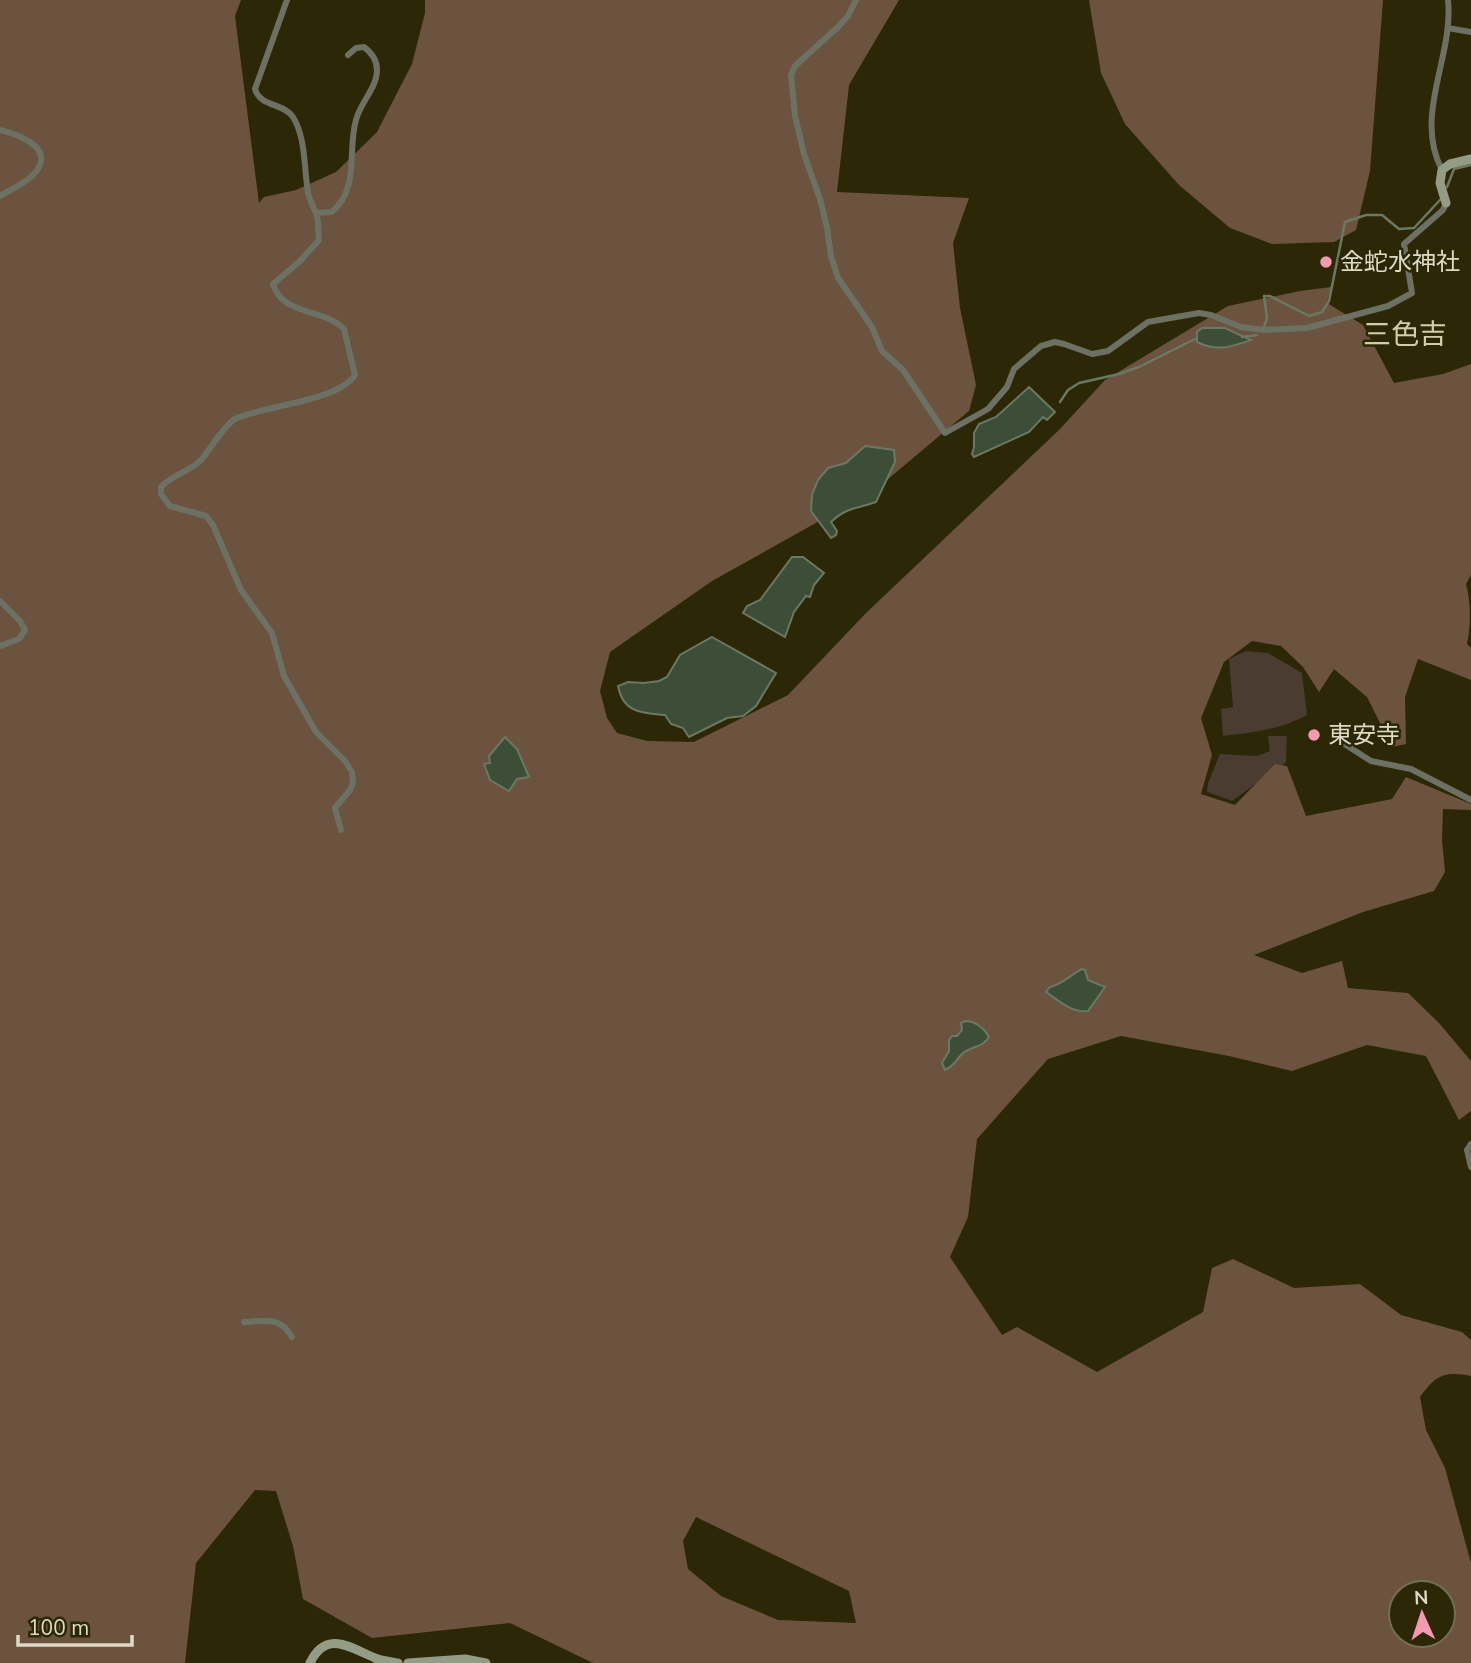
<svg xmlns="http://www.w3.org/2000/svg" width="1471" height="1663" font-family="'Nunito Sans','Noto Sans JP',sans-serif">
<rect width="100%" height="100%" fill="#2c2706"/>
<path fill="#4a3c30" d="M1246 651 1268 653 1302 673 1307 715C1282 729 1251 733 1223 736L1221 709 1233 707 1229 659Z
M1268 736H1287L1286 762 1232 801 1207 792 1208 783 1220 754 1257 756 1270 751Z"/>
<path fill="#6b5340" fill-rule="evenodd" d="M0 0H241L235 16 259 203 264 197 296 190 336 172 377 132 412 64 425 13V0H899L849 85 837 192 969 198 953 243 960 308 976 385 969 411 875 490 712 581 610 652 600 691 607 718 617 733 647 741 694 742 788 695 866 613 1059 430 1105 380 1228 306 1300 291 1331 287 1327 303 1363 325 1394 383 1443 374 1471 364V575L1466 584C1471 602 1471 625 1467 644L1471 648V680L1418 659 1405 697 1406 744 1392 747 1367 697 1334 669 1319 692 1303 667 1281 646 1252 641 1224 662 1201 718 1212 755 1201 794 1235 805 1275 764 1287 766 1306 816 1392 799 1406 777 1471 804V810L1443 809 1442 840 1445 872 1434 891 1363 912 1254 955 1302 973 1342 961 1348 988 1408 993 1439 1023 1471 1061V1111L1459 1120 1426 1056 1367 1045 1292 1071 1229 1056 1121 1036 1048 1059 977 1139 968 1217 950 1257 1002 1335 1017 1327 1097 1372 1203 1312 1212 1268 1233 1259 1294 1288 1360 1284 1401 1315 1462 1332 1471 1340V1376C1444 1371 1436 1375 1420 1397L1426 1430 1445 1468 1471 1563V1663H593L510 1623 372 1638 303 1599 293 1546 276 1491 255 1490 196 1563 185 1663H0ZM696 1517 849 1591 856 1623 778 1620 721 1596 688 1569 683 1541ZM1401 1593H1443V1635H1401Z
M1089 0H1383L1370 171 1356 230 1334 242 1272 244 1230 228 1179 185 1125 124 1101 73Z"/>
<path fill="#3c4e37" stroke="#6c7862" stroke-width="2" d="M1202 328H1225L1251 340C1231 347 1217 352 1197 342V332Z
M1029 387 1055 412 1047 420 1043 417 1029 432 974 457 972 454 974 447V433L979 424 996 417Z
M865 446 894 450 895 462 876 502C856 509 847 507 831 522L837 531 836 535 831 538 811 511 812 495 818 480 828 468 846 463Z
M792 557H803L824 573 814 585 810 597 806 596 794 612 785 637 743 613 747 606 760 600Z
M712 637 776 673 756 706 743 716 727 718 689 737 683 728 671 724 665 715C642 713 623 713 618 686L628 682 644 683 659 681 667 677 680 655Z
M505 737 517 749 529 777 517 779 509 791 490 780 484 764 490 763 489 756Z
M1082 969 1085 970 1088 980 1105 987 1088 1011C1072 1013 1059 1001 1046 992L1050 987C1063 984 1070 975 1082 969Z
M965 1021C976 1021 983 1027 989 1037 982 1048 972 1046 963 1053 954 1061 958 1063 945 1070L942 1063 949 1051V1040L952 1036H957L962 1030 961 1023Z"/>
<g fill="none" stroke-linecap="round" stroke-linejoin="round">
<path stroke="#6c7862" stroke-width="2.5" d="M1447 187 1454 169 1471 165
M1264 327 1267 318 1264 296H1270L1309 316 1322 312 1329 301 1345 222 1366 215H1382L1399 229 1414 228 1440 200
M1242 337 1257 335
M1060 402 1068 390 1079 383 1119 374 1139 367 1197 338"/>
<path stroke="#6d7163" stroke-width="6" d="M287 0 255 89C260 107 284 103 293 117 306 138 304 169 308 193 310 201 313 206 316 213 319 220 318 232 319 240L300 261 273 284C282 316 324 308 344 329L355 375C337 402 265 405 235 419 224 425 210 450 201 460 189 472 172 475 161 487V494L170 506 206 516 213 525 241 590 272 633 284 676 316 732 345 761 352 772 353 783 350 790 335 808 341 830
M856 0 848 16 838 27 795 66 791 75 795 116 804 154 820 199 827 227 831 256 838 278 872 327 882 351 903 370 945 433 988 409 1007 387 1014 369 1041 346 1055 342 1064 344 1092 354 1108 351 1148 322 1199 313 1211 315 1241 327 1264 330 1307 328 1388 306 1412 293 1404 244 1443 210 1446 203
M1448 28 1471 32
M0 130C20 135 58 149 33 175 24 184 10 190 0 196
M1442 170C1413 115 1454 57 1448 0
M316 213 332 212C360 188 347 151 356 120 360 103 377 88 377 70 377 60 372 53 364 47L356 48 348 55
M0 601 20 621 25 630 19 639 0 646
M1335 738 1371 761 1411 769 1471 800
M1471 1144 1467 1150 1471 1167
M244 1322C265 1321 280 1316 292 1337"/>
<path stroke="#959c85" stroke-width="9" d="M1446 203 1440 183 1442 170 1450 164 1471 159
M310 1663C327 1628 352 1649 375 1658 382 1661 391 1662 398 1663
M408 1663 465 1659 486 1663"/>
</g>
<g fill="#f29ab0" stroke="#2c2706" stroke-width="2.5">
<circle cx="1326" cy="262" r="7"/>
<circle cx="1314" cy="735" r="7"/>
</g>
<g text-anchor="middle" stroke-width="5" stroke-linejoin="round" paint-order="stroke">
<g font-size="24" fill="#dddbc8" stroke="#2c2706" text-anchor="start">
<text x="1340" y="270">金蛇水神社</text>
<text x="1328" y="743">東安寺</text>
</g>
<g font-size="28" fill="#d2cda8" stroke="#2c2706">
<text x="1405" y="344">三色吉</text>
</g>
</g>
<g transform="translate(1422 1614) rotate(357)"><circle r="33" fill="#2c2706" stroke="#736f54" stroke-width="2"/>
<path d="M0-5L12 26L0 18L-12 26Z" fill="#f29ab0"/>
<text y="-10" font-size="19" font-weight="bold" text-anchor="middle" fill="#dddbc8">N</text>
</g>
<path d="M18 1635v10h114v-10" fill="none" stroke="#dddbc8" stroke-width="3.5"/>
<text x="28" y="1635" font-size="21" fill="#dddbc8" stroke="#2c2706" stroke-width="5" paint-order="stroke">100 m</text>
</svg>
